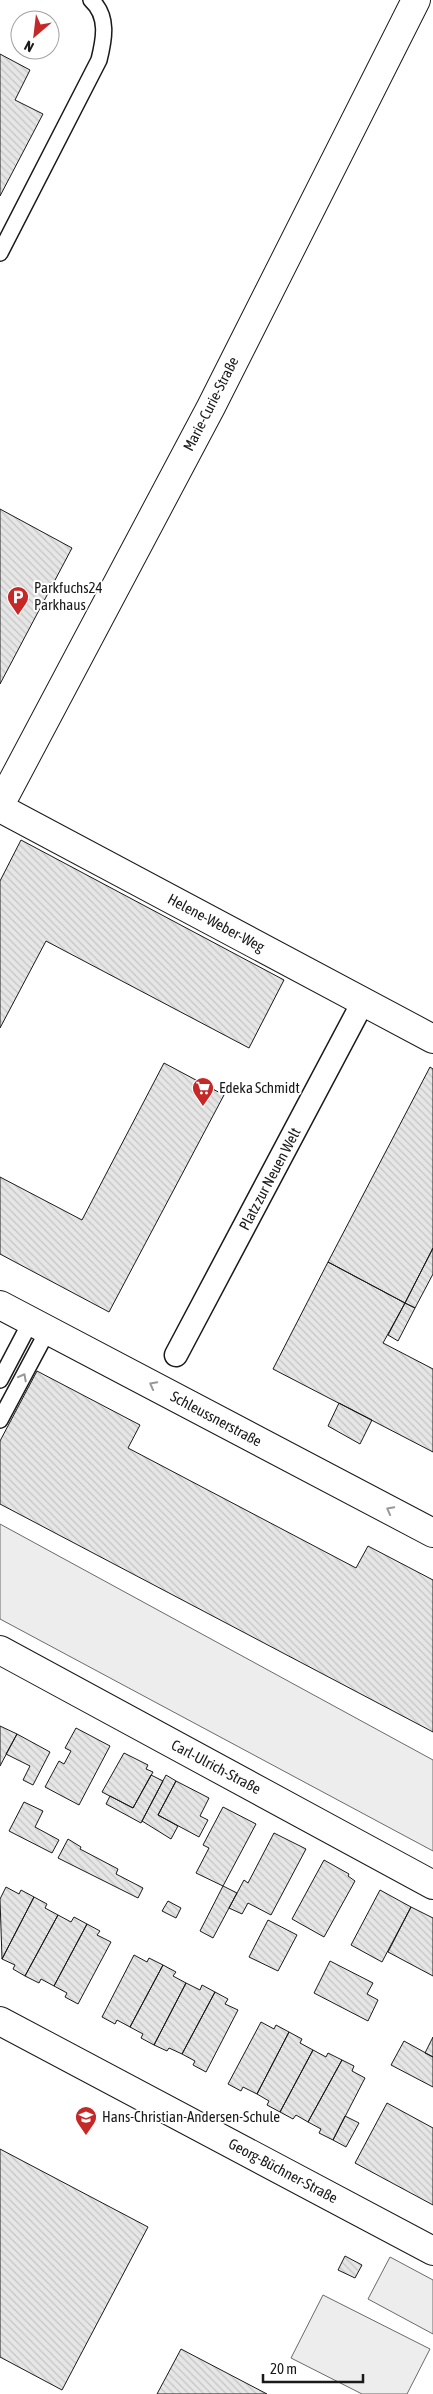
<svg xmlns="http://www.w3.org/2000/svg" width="433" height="2394" font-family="'Asap Condensed',sans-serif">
<defs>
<pattern id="building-back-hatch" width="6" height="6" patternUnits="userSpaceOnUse" patternTransform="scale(1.25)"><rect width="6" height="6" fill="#e6e6e6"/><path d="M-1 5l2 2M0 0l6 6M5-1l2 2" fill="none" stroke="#c5c5c5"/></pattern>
</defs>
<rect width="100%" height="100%" fill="#fff"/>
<path fill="#ededed" stroke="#6a6a6a" d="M0 1524 433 1760V1851L0 1619Z
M390 2257 433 2280V2334L368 2299Z
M323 2295 430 2349 407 2394H362L291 2358Z"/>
<path fill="url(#building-back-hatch)" stroke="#1a1a1a" d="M0 54 30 70 15 100 43 114 0 196Z
M0 509 72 548 0 684Z
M21 840 284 980 249 1048 46 941 0 1028V881Z
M164 1063 224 1095 109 1312 0 1254V1177L82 1220Z
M430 1067 433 1069V1248L405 1303 328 1262Z
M433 1248V1274L415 1308 405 1303Z
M328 1262 405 1303 383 1343 433 1369V1452L273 1369Z
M405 1303 415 1308 398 1341 388 1335Z
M37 1371 140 1425 128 1448 356 1568 368 1546 433 1580V1732L0 1504V1441Z
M339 1403 372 1420 360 1444 328 1426Z
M0 1726 17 1734 0 1766Z
M76 1728 110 1746 79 1805 45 1787 59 1761 64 1764 71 1751 65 1748Z
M17 1734 50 1752 33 1785 23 1780 30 1766 6 1754Z
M124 1753 148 1765 146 1769 153 1772 133 1808 102 1792Z
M151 1775 163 1781 141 1823 106 1804 110 1796 133 1808Z
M166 1775 176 1781 158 1815 178 1826 171 1839 142 1821Z
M176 1781 209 1798 200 1816 208 1820 199 1837 158 1815Z
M24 1802 43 1811 35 1827 59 1840 52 1853 9 1831Z
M223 1807 256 1824 223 1886 196 1873 209 1848 203 1845Z
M274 1833 306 1849 271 1915 248 1903 242 1914 229 1908 244 1880 248 1883Z
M68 1839 81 1847 80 1849 118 1869 116 1874 143 1888 138 1898 58 1858Z
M324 1860 349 1874 348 1876 355 1881 324 1937 292 1919Z
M223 1886 237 1893 213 1938 200 1931Z
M6 1887 19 1894 21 1890 34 1897 2 1959 0 1899Z
M380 1890 411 1907 382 1962 351 1945Z
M34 1897 47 1904 45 1908 58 1915 25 1976 13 1969 15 1965 2 1959Z
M168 1901 181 1908 176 1918 162 1911Z
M411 1907 433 1918V1976L388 1952Z
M58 1915 71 1922 74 1917 87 1924 54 1986 41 1979 39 1983 25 1976Z
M268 1920 297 1935 278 1971 249 1957Z
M87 1924 100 1931 97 1935 111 1942 78 2004 65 1997 67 1993 54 1986Z
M134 1955 147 1962 149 1958 163 1965 130 2027 117 2020 115 2024 102 2017Z
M330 1961 373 1983 367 1994 378 2000 368 2021 314 1993Z
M163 1965 176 1972 173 1976 186 1983 154 2045 141 2038 143 2034 130 2027Z
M186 1983 200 1990 202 1985 215 1992 182 2054 169 2048 167 2051 154 2045Z
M215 1992 228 1999 225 2004 238 2010 206 2072 193 2065 195 2061 182 2054Z
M261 2022 274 2029 276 2025 289 2032 257 2094 243 2087 241 2091 228 2084Z
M289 2032 302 2039 300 2043 313 2050 280 2112 267 2105 269 2101 257 2094Z
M433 2037V2057L425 2053Z
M404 2041 433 2057V2087L391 2065Z
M313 2050 326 2057 328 2053 342 2060 308 2122 296 2115 293 2119 280 2112Z
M342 2060 354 2066 352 2071 365 2078 333 2140 319 2133 321 2129 308 2122Z
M387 2103 433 2128V2205L355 2163Z
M345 2116 359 2123 346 2147 333 2140Z
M0 2149 148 2227 62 2390 0 2357Z
M345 2256 362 2265 355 2278 338 2270Z
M181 2349 267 2394H157Z"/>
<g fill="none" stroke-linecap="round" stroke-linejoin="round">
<g stroke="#1a1a1a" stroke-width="18">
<path id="service" d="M0 253 99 60C104 40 109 16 91 0
M0 1380 31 1321
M0 1420 48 1330"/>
</g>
<g stroke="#1a1a1a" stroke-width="25">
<path id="pedestrian" d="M176 1355 363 1002"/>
</g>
<g stroke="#1a1a1a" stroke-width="30">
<path id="minor" d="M0 805 211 407 416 0
M0 808 433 1039
M0 1305 433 1533
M0 2021 433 2251"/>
</g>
<g stroke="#1a1a1a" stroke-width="30">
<path id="secondary" d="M0 1650 433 1885"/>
</g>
<use href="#service" stroke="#fff" stroke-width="15"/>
<use href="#pedestrian" stroke="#fff" stroke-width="22"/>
<use href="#minor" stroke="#fff" stroke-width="28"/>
<use href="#secondary" stroke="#fff" stroke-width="28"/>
</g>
<defs><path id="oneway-chevron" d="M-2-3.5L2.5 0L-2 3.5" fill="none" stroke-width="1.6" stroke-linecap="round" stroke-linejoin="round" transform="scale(1.25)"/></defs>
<g stroke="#989898">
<use href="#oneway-chevron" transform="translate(23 1377) rotate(-62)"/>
<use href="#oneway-chevron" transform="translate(153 1385) rotate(-152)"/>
<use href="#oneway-chevron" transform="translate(390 1510) rotate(-152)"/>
</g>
<defs>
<g id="parking-pin" transform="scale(1.125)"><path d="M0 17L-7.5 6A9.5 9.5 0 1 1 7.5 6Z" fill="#c62828" stroke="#fff"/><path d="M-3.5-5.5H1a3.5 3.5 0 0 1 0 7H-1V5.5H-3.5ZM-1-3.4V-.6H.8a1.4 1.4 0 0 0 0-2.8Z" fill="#fff"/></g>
<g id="supermarket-pin" transform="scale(1.125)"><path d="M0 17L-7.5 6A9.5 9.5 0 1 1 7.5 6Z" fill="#c62828" stroke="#fff"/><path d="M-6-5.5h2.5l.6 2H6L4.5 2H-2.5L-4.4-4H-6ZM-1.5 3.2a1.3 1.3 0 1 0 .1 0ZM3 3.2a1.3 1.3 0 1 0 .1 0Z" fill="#fff"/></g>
<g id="school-pin" transform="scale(1.125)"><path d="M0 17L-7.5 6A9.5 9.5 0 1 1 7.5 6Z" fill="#c62828" stroke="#fff"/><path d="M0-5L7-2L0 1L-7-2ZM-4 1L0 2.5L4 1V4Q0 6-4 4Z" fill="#fff"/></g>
</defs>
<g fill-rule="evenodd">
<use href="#parking-pin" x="18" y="597"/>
<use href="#supermarket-pin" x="203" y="1088"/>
<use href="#school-pin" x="86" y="2117"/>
</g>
<g text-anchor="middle" stroke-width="4" stroke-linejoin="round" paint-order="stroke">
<g font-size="15" fill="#1a1a1a" stroke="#fff">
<text transform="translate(211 404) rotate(-63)" y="5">Marie-Curie-Straße</text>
<text transform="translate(216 923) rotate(28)" y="5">Helene-Weber-Weg</text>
<text transform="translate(270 1179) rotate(-62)" y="5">Platz zur Neuen Welt</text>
<text transform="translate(216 1419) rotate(28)" y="5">Schleussnerstraße</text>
<text transform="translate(216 1767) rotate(28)" y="5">Carl-Ulrich-Straße</text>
<text transform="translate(283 2171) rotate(28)" y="5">Georg-Büchner-Straße</text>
</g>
<g font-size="15" fill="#1a1a1a" stroke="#fff" text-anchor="start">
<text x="34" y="593">Parkfuchs24<tspan x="34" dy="17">Parkhaus</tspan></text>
<text x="219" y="1093">Edeka Schmidt</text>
<text x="102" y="2122">Hans-Christian-Andersen-Schule</text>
</g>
</g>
<g transform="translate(35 35) rotate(208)"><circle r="24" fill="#ffffff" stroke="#a3a3a3"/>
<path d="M0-4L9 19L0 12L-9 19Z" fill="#c62828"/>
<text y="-8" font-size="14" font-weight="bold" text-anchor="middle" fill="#1a1a1a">N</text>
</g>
<path d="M263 2374v8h100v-8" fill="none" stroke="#1a1a1a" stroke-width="2.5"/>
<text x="270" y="2374" font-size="15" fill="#1a1a1a" stroke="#ffffff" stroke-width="4" paint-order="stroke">20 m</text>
</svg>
